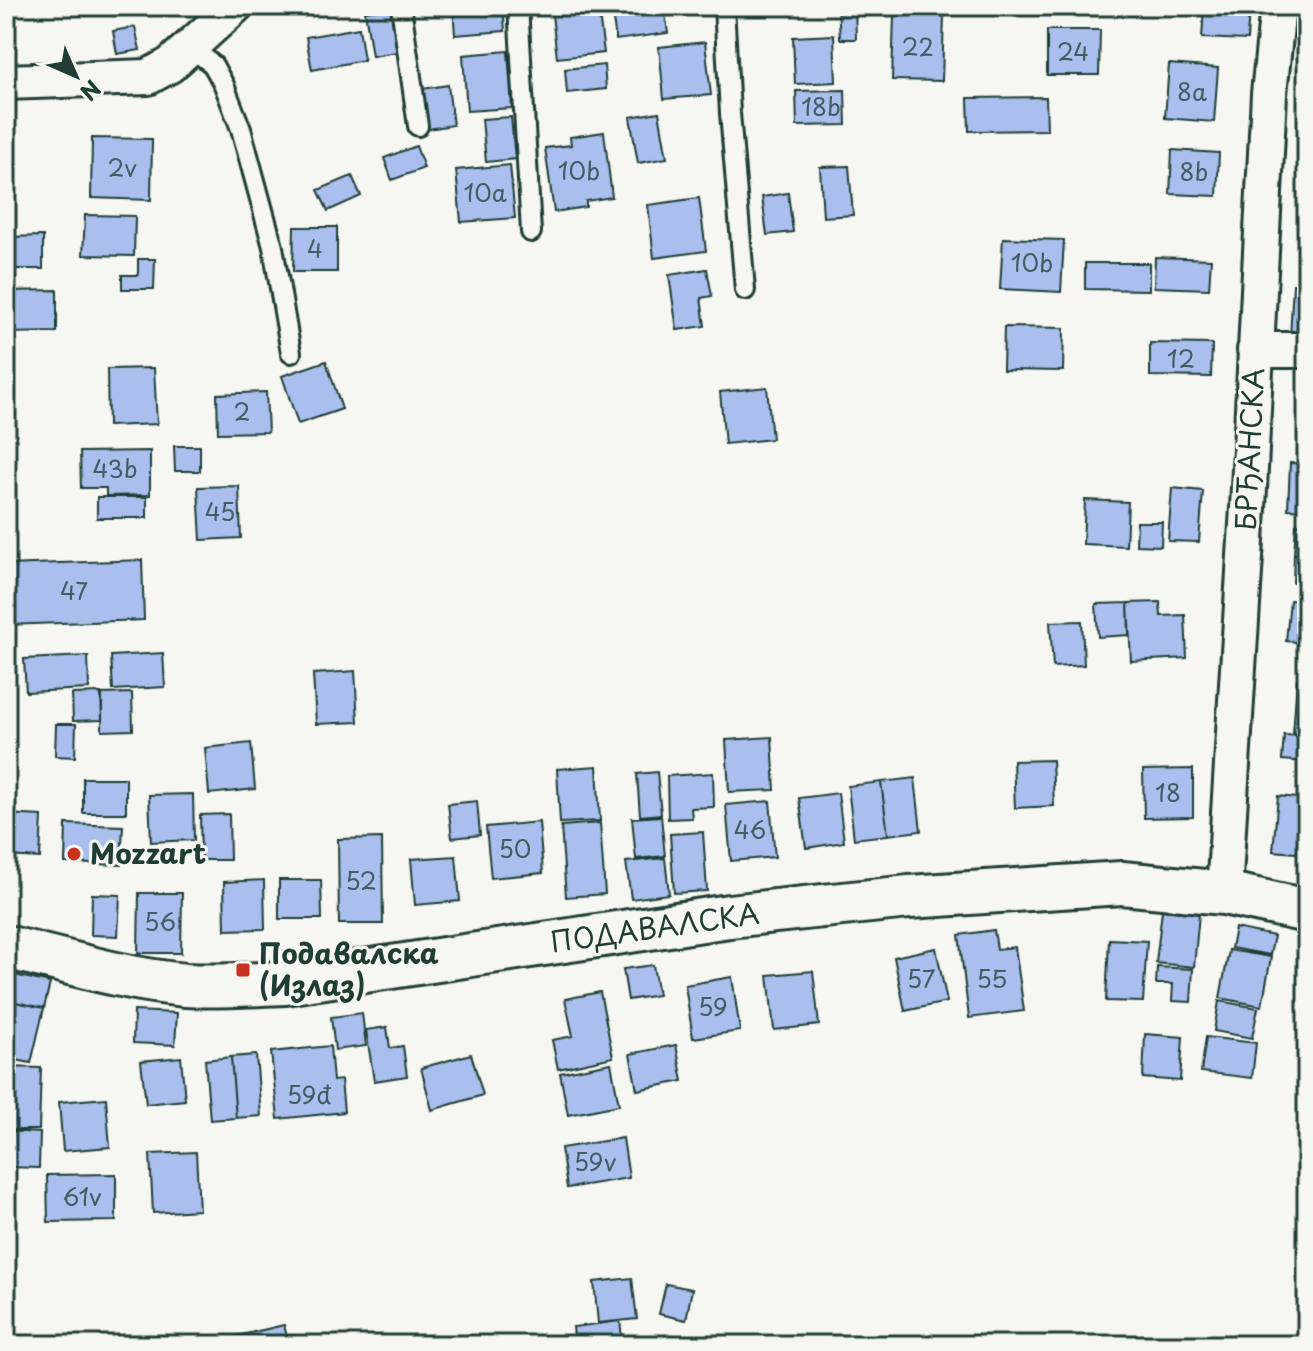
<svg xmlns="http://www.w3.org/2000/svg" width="1313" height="1351" font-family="'Playpen Sans',sans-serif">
<rect width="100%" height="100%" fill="#f6f6f2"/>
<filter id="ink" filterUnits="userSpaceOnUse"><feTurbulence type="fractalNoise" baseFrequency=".0125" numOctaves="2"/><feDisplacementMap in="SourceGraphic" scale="16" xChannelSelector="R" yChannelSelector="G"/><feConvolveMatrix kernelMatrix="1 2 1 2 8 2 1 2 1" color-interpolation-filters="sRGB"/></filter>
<g filter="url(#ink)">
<path fill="#aabfee" stroke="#1f3d34" stroke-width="2" d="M6 6H11V56H6Z
M453 6H503L505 31 455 35Z
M551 6H598L604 53 557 58Z
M611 6H664L668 33 616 40Z
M838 6H855L856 39H840Z
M1204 6 1249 7 1247 40 1202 38Z
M391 7 397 52 372 56 365 11Z
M894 15 944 16 942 81 892 80Z
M135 27 140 50 117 54 113 31Z
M359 28 364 60 312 70 306 37Z
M1047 30H1100L1099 75H1047Z
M834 35 836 82 795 84 793 37Z
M705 42 711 95 664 99 659 47Z
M508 51 512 108 467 111 463 55Z
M1169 64 1218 68 1214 122 1165 118Z
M604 65 606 89 567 93 565 69Z
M448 85 453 125 428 129 422 89Z
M845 90 846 125 797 126 796 91Z
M1046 97 1047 130 969 131 968 98Z
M659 112 667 158 638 163 630 117Z
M511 117 515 159 486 162 482 119Z
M6 122H11L12 166 6 167Z
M604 132 612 197 586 201V207L554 212 545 148 571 145 570 137Z
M92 138 152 139 151 200 91 198Z
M416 146 424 168 392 180 384 158Z
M1172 150 1219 153 1217 196 1170 194Z
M510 165 515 218 461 222 456 170Z
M849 166 853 215 823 217 820 167Z
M352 176 361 196 328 211 318 190Z
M788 193 793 232 767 235 762 197Z
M699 198 706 251 654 258 648 205Z
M85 215 135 216 134 256 83 255Z
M294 227H337V272H293Z
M43 236V269H6V237Z
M1003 238 1064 240 1061 292 1000 289Z
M1155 257 1211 259 1209 289 1154 287Z
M138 259H155L154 289H122V275H138Z
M1085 263H1149V290L1085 289Z
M707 269 712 296 701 298 705 326 677 330 669 275Z
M1293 284 1307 285V339L1290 338Z
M57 290V332L6 333V291Z
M1004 327 1064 328 1063 371 1003 370Z
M1150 343 1212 344 1211 377 1150 376Z
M326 361 342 409 298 424 282 376Z
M154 368 157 424 108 426 107 369Z
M767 387 772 439 725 444 720 392Z
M266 392 268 432 218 433 217 394Z
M174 446H200V471H175Z
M150 451V495L106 496V488H81L80 452Z
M1290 463 1307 464V510L1288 509Z
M239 486 241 538 201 540 198 487Z
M1172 488 1203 491 1199 542 1168 541Z
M97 497H147V518H97Z
M1085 500 1128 502 1126 546 1083 544Z
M1137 522H1162L1161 546 1136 545Z
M1296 524 1307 525V554H1294Z
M1294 554H1307V584L1293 583Z
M142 560 144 620 6 625V565Z
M1290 600 1307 602V643L1286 641Z
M1160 602 1161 616 1185 615 1187 658 1131 661 1128 603Z
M1128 603 1129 635 1098 637 1096 604Z
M1082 621 1084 665 1053 667 1050 622Z
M163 653 165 687 113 690 111 656Z
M88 656 89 689 26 692 24 659Z
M355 671 358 722 316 724 313 674Z
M1297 679 1307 680V735L1293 734Z
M101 693 102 720 73 721 72 694Z
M132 693 133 730 102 731V694Z
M56 724H76L75 757 55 756Z
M1284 735 1307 736V762L1282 760Z
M772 737 775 790 729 792 726 740Z
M251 743 255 789 209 794 205 748Z
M1052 760 1054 806 1015 808 1013 761Z
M597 766 600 821 560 823 557 769Z
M1193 769V817L1144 818 1143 770Z
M657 772 661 814 640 816 637 774Z
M713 773 714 807 691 808 692 818 668 819 667 776Z
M83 778H126V813H83Z
M915 778 921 831 888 835 881 782Z
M881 782 888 835 854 839 848 786Z
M838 793 844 842 806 848 799 798Z
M193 794 194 840 151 842 149 795Z
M1278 796 1307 799V854L1273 851Z
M477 801 480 835 452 838 448 804Z
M770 801 775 857 731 861 726 805Z
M6 814 42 816 40 858 6 856Z
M229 814 230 860H201L200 815Z
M661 816 665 856 636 859 632 818Z
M539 822 543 873 491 878 486 827Z
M600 823 605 894 566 897 561 826Z
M66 824 123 826 121 865 65 863Z
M703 832 707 891 674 893 670 834Z
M382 838 383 924H339L338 839Z
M456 856 460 901 415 905 411 859Z
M665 858 669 894 631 899 626 862Z
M264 880 265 929 225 930 224 882Z
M279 880H321L322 919H279Z
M139 893H182L181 953H138Z
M92 894 120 895 118 936 91 935Z
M1162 910 1199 914 1194 967 1156 963Z
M1235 928 1274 936 1270 955 1231 948Z
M994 930 997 949 1015 947 1024 1011 969 1018 959 935Z
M1109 939 1147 941 1143 1002 1106 1001Z
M936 948 947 1002 905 1011 894 957Z
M1229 950 1271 957 1262 1006 1220 998Z
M653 965 658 995 628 1000 623 969Z
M1157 967 1193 969 1191 1002 1172 1001 1173 984H1156Z
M813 971 819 1025 774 1030 768 975Z
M6 973 50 983 44 1008 6 1000Z
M732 977 740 1031 693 1038 685 985Z
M600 992 613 1057 558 1069 552 1040 573 1036 565 999Z
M6 1000 44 1008 31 1063 6 1058Z
M1219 1001 1258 1008 1252 1038 1214 1031Z
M134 1011 177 1013 175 1045 133 1043Z
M362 1013 366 1046 335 1050 331 1017Z
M387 1027 390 1048 403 1046 407 1076 374 1081 366 1030Z
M1145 1034 1183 1037 1180 1081 1143 1078Z
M1206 1037 1256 1043 1252 1078 1201 1072Z
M676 1045 683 1081 637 1090 630 1054Z
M330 1046 333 1081 341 1080 344 1112 278 1119 271 1052Z
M471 1054 483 1095 432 1110 421 1068Z
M256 1055 261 1116 236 1118 231 1057Z
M181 1057 185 1100 146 1104 141 1061Z
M231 1057 236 1118 210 1120 205 1060Z
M611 1063 619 1105 568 1115 560 1073Z
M7 1067 41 1068 39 1130H6Z
M106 1098 110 1147 63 1151 59 1102Z
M6 1131 40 1133 39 1168 6 1167Z
M623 1138 629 1178 567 1188 561 1148Z
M196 1152 199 1210 153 1213 150 1154Z
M116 1174V1221L48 1222 47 1175Z
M632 1278 637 1319 598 1323 594 1282Z
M666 1284 692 1289 686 1320 659 1314Z
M620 1321 623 1345H575L573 1327Z
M284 1325 289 1345H239L237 1336Z"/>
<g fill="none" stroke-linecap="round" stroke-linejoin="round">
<g stroke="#1f3d34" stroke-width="24">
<path id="service" d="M401 6 418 126
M518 6 531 232
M724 6 730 113 745 290
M191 47 213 65 224 85 241 129 273 247 291 353"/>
</g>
<g stroke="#1f3d34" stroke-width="40">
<path id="minor" d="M6 82 148 77 170 65 235 6
M1255 350H1307
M1224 893 1248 508 1269 94 1278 6"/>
</g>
<g stroke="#1f3d34" stroke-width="48">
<path id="tertiary" d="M6 947C65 961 126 980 186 985 219 987 252 984 285 983L729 916 909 897 1122 883 1224 893 1307 911"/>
</g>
<use href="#service" stroke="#f6f6f2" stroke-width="18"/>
<use href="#minor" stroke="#f6f6f2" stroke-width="34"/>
<use href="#tertiary" stroke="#f6f6f2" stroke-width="42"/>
</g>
</g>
<g fill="#c8321e" stroke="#f6f6f2" stroke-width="3">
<circle cx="74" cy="854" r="8"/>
<rect x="235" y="962" width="16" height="16" rx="4"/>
</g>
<g text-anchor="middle" stroke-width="6" stroke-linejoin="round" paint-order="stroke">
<g font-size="24" fill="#425e62">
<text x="918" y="56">22</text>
<text x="1073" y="61">24</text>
<text x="1192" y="101">8a</text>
<text x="821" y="116">18b</text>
<text x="122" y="177">2v</text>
<text x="579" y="180">10b</text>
<text x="1194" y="181">8b</text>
<text x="485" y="202">10a</text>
<text x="315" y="258">4</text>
<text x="1032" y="272">10b</text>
<text x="1181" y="368">12</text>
<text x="242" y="421">2</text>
<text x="115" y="478">43b</text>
<text x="220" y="521">45</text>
<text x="74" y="600">47</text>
<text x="1168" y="802">18</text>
<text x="750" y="839">46</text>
<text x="515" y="858">50</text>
<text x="361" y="890">52</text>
<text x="160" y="931">56</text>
<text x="921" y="988">57</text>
<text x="992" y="988">55</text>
<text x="713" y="1016">59</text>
<text x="309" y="1104">59đ</text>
<text x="595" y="1171">59v</text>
<text x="82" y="1206">61v</text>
</g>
<g font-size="28" fill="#1f3d34" stroke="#f6f6f2">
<text transform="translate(1250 449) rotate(-87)" y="10">БРЂАНСКА</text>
<text transform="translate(655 928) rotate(-8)" y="10">ПОДАВАЛСКА</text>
</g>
<g font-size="28" font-weight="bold" fill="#1f3d34" stroke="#f6f6f2" text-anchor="start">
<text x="90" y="864">Mozzart</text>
<text x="259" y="964">Подавалска<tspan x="259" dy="32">(Излаз)</tspan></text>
</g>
</g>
<rect width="1313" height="1351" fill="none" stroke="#f6f6f2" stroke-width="32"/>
<rect x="16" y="16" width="1281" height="1319" fill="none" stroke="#1f3d34" stroke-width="3" filter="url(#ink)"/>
<g transform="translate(76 76) rotate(135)" stroke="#f6f6f2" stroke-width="6" paint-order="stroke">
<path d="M0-6L14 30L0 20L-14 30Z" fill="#1f3d34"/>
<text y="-12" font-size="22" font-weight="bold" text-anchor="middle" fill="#1f3d34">N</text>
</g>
</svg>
